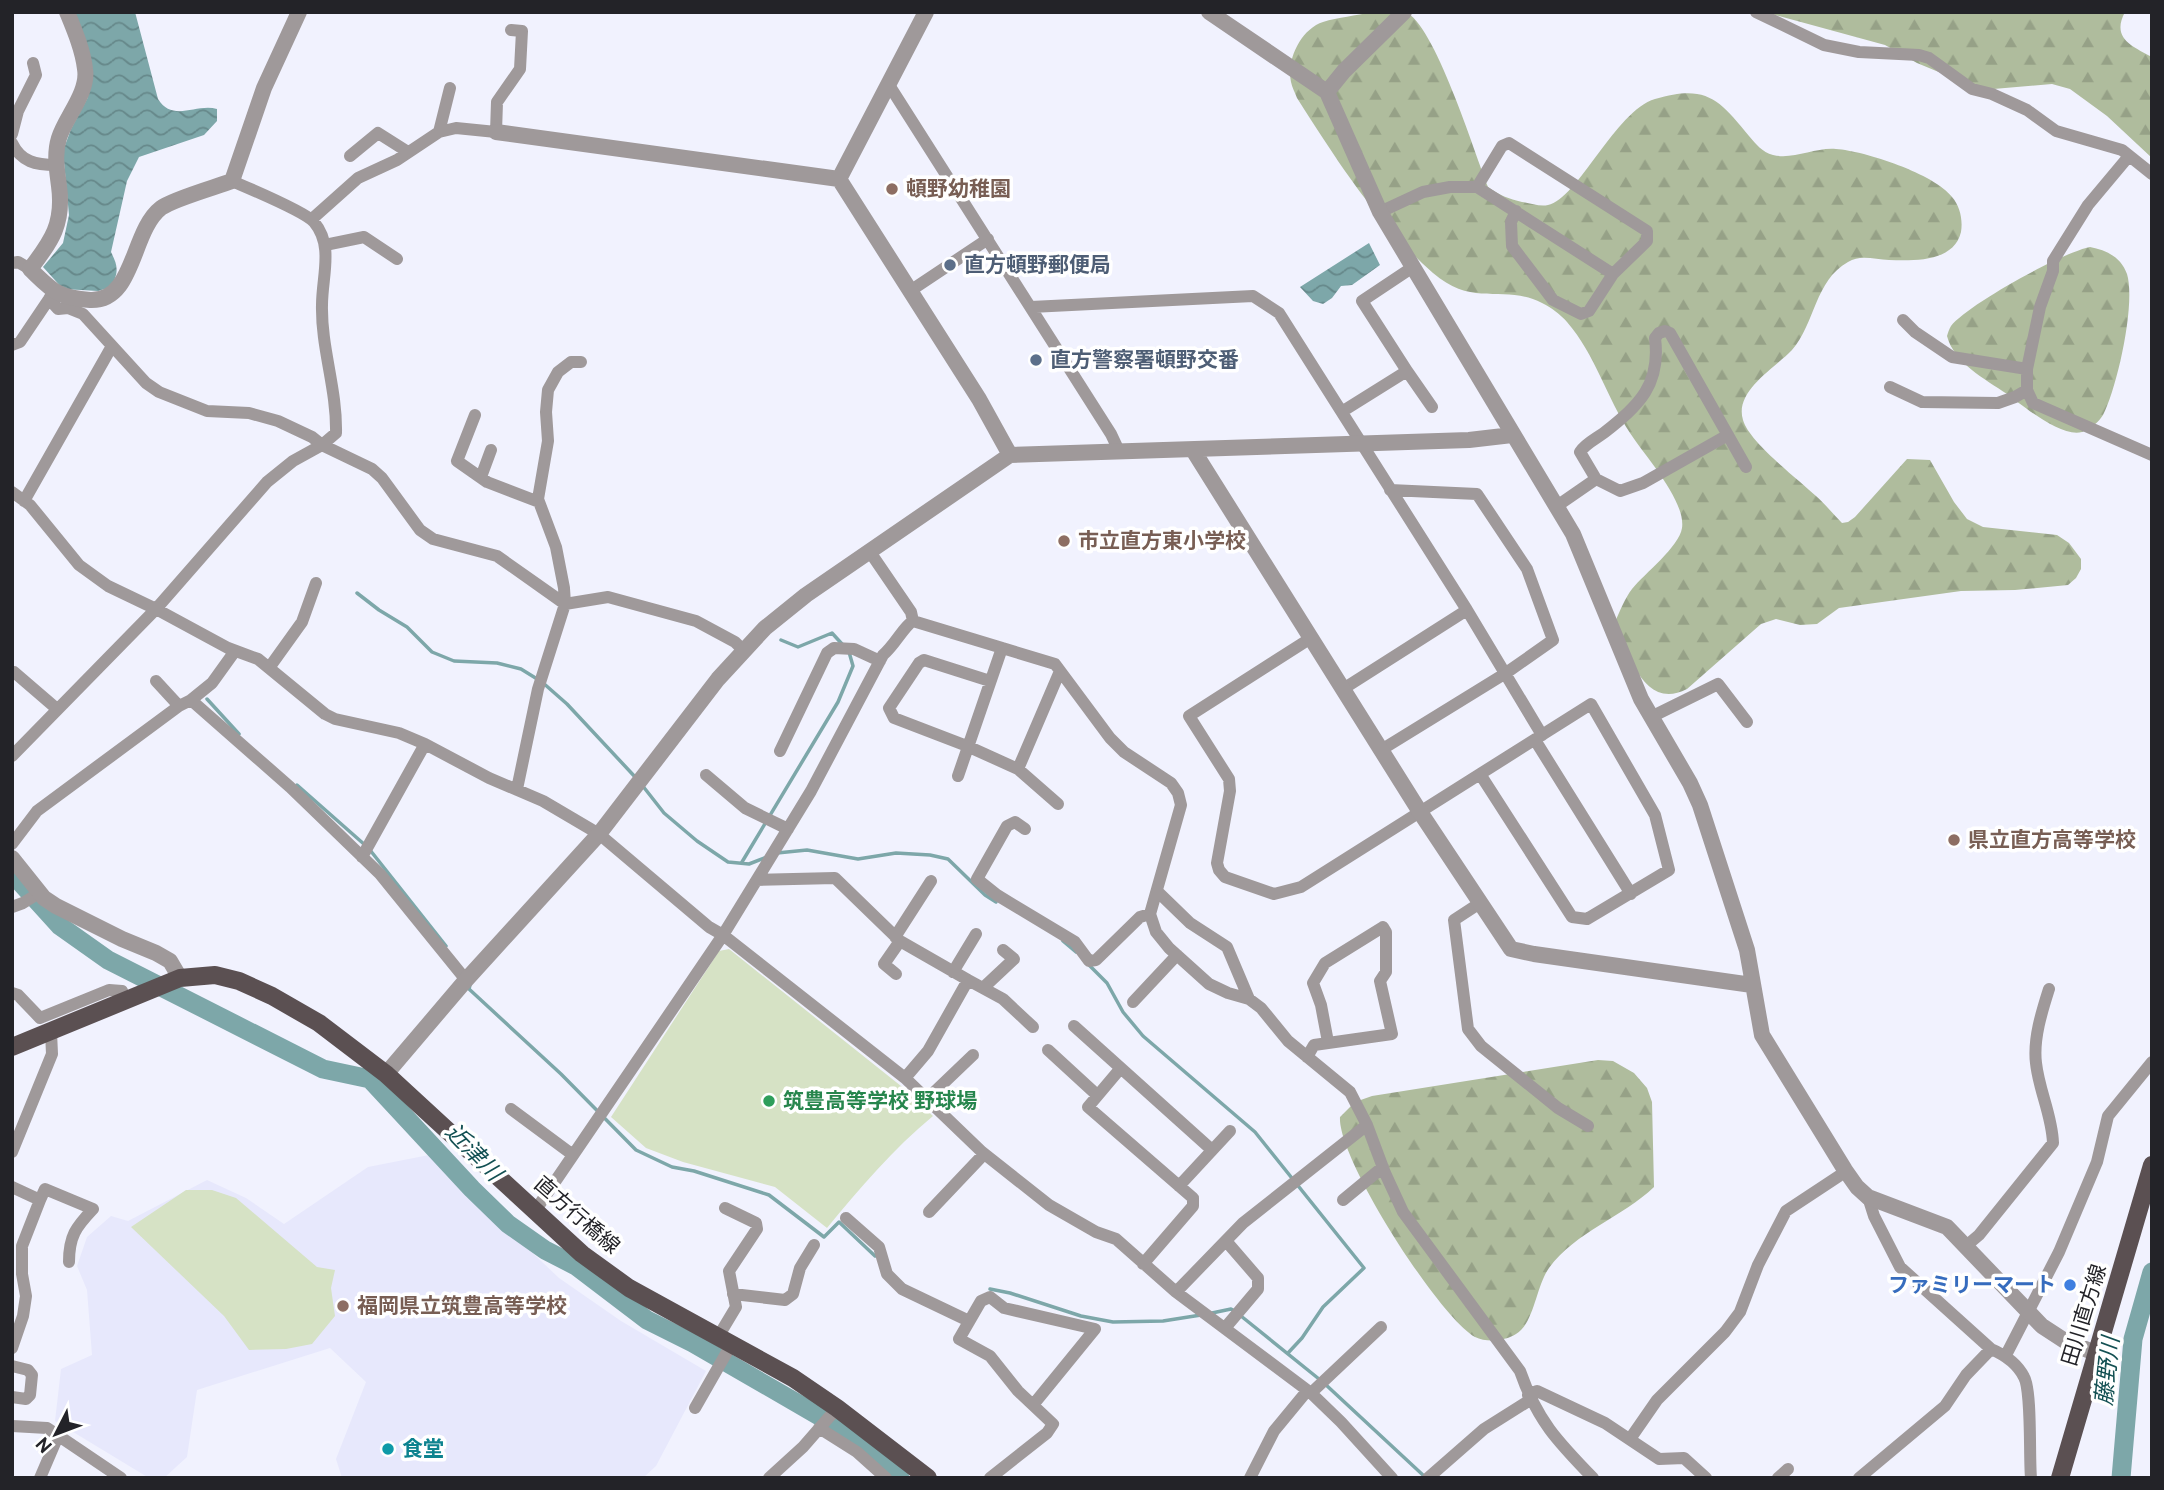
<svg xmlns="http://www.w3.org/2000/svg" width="2164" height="1490" font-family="Overpass,'Noto Sans JP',sans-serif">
<defs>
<pattern id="forest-firs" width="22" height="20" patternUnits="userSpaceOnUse" patternTransform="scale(1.75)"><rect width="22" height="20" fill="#afbc9d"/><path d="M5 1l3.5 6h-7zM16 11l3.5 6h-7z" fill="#96a187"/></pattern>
<pattern id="water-waves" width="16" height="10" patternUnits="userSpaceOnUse" patternTransform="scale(1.75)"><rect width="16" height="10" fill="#7da7a9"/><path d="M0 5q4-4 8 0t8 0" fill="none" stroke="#66888a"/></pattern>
</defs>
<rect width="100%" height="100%" fill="#f1f2fe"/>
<path fill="#e7e8fc" d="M429 1155 559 1278 621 1321 706 1371 656 1466 643 1478H342L336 1459 366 1382 330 1348 197 1390 187 1457 164 1478H149L55 1421 61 1369 92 1355 87 1290 77 1266 87 1237 111 1216 128 1221 207 1180 246 1198 284 1224 368 1167Z"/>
<path fill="url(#forest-firs)" d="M1372 12C1381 12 1396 9 1405 12 1434 22 1475 154 1488 187 1499 195 1509 199 1522 202 1530 203 1540 207 1548 205 1578 199 1615 111 1655 99 1706 84 1719 99 1749 136 1756 144 1762 152 1773 155 1793 160 1816 147 1836 149 1865 151 1935 174 1952 197 1960 206 1963 220 1961 232 1954 262 1914 261 1889 260 1875 260 1861 254 1848 262 1815 280 1815 324 1792 350 1775 368 1734 391 1743 420 1749 442 1798 479 1816 496 1825 504 1833 514 1842 523L1848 522 1855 517 1907 459 1930 460 1954 502 1967 519 1983 527 2057 535 2069 543 2081 559V569L2076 578 2068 585 2015 590 1961 591 1839 608 1817 624 1800 625 1776 619 1761 624 1687 689C1643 712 1628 651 1615 622 1620 611 1625 598 1632 589 1645 573 1679 547 1682 528 1686 501 1645 456 1630 433 1607 398 1595 354 1567 322 1561 315 1551 307 1542 303 1504 283 1475 309 1433 273 1378 225 1336 159 1297 98 1295 93 1292 87 1291 82 1286 60 1301 29 1323 22 1338 17 1356 16 1372 12Z
M1764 12H2125C2111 38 2132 46 2152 57V158L2107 116 2070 89 2052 84 1982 90 1917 63 1885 45Z
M2090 247C2106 250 2121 257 2127 274 2136 304 2117 388 2103 415 2099 422 2090 429 2082 432 2062 438 2023 406 2007 394 1985 379 1954 363 1947 336 1948 333 1949 329 1951 326 1967 305 2063 252 2090 247Z
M1598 1060 1613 1061 1634 1073 1647 1088 1652 1102 1654 1187C1623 1217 1575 1232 1549 1268 1536 1286 1534 1324 1516 1334 1505 1341 1487 1343 1475 1337 1439 1317 1337 1158 1340 1117L1355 1102 1372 1096Z"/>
<path fill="#d6e2c5" d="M729 949 901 1086 933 1116C893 1149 860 1188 827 1228L775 1187 683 1162 646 1148 611 1117 719 951Z
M186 1190H212L236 1198 317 1267 335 1270 331 1288 335 1316 312 1344 286 1349 249 1350 224 1316 131 1227Z"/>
<path fill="url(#water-waves)" d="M74 12H135L158 99C173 123 196 103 217 109V121L204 135 139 157 127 181 111 252C118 266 119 272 111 287L98 291 63 289 43 267 63 243 69 215 63 151 71 129 88 97Z
M1369 243 1380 265 1352 285 1341 286 1332 298 1323 304 1313 301 1300 287Z"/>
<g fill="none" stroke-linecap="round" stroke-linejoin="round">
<path stroke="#7da7a9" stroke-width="3.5" d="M357 593 379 610 407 627 432 652 454 661 497 663 521 669 542 682 567 704 637 779
M781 640 798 647 832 633 842 644
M207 699 239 734
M297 785 365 845
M642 785 664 813 697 841 728 862 749 864 767 857
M370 850 446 946
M777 853 807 850 858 859 896 853 930 855 948 859 985 895 996 902
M742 862 838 702 853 666 849 652
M1063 941 1076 952
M1089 965 1107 983 1123 1012 1143 1036 1255 1132 1364 1268 1323 1307 1302 1338 1288 1353
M470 985 469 989 561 1074 636 1150 672 1167 694 1171 769 1195 824 1237 839 1222 875 1256
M990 1289 1010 1293 1081 1316 1113 1322 1163 1321 1201 1315
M1212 1313 1231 1309 1235 1311
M1241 1316 1319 1379
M1325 1384 1424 1476"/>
<path stroke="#7da7a9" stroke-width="19" d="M12 873 60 926 108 960 323 1069 370 1079 472 1189 508 1224 545 1250 576 1266 647 1320 693 1343 821 1417 885 1463 900 1478
M2121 1478 2133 1339 2152 1272"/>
<path stroke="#9f999a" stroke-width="12" d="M1756 12 1824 45 1859 52 1919 55 1929 58 1972 89 1992 94 2027 110 2056 131 2122 150 2152 174
M889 85 1111 434 1119 451
M439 132 450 88
M12 134 18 111 36 75 33 63
M12 143C21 162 36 165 56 165
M350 156 378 133 408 152
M2129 156 2088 205 2053 261V271L2040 307 2027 369V390L2033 403 2152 455
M1477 187 1502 146 1509 143 1647 231V241L1613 274 1589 311 1581 314 1553 300 1512 246 1511 222 1516 211
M1380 212 1423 192 1450 187H1477L1613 274
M312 219 358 178 397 160 439 132 456 128 496 132 497 102 520 69 522 31 511 30
M325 245 364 237 397 259
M12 263 18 262 30 269
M54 291 49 299 58 309 68 308 83 314 146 383 159 392 207 411 249 413 278 421 312 437 322 445 372 469 382 478 420 530 433 539 497 556 565 604 608 597 696 621 735 642 743 650
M910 291 988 239
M1031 307 1253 296 1279 313 1467 610 1542 735
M1903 320 1915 332 1952 357 2027 369
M12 345 20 342 49 299
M1407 371 1432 407
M1890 387 1922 402 1998 403 2015 397 2027 390
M1343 411 1407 371 1362 301 1413 267
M475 415 457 461 487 482 539 502
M1728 435 1643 483 1620 491 1596 479 1580 452C1586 443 1596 439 1605 432 1639 405 1661 385 1655 338L1659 333 1665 331 1670 333 1746 467
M481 477 491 450
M12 492 30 505 79 565 108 586 156 609 228 648 258 659 325 714 335 719 399 733 425 744 489 778 543 801 599 834 709 927 723 935 905 1078 982 1152 1049 1205 1096 1232 1116 1239 1176 1292 1311 1393 1341 1422 1392 1478
M24 501 112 346
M1557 506 1596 479
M870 552 911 612 913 621
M913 621 1055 664 1110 738 1124 752 1171 783 1178 793 1181 805 1150 914 1156 932 1169 948 1209 984 1228 993 1249 999 1261 1008 1288 1041 1350 1092 1367 1125 1385 1173 1403 1212 1520 1371C1537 1420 1557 1441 1593 1478
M1311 638 1189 716 1229 779 1230 791 1217 863 1219 870 1225 877 1274 894 1301 887 1591 704 1655 815 1669 870 1587 919 1572 917 1480 774
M269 668 302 622 316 583
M14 672 57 709
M156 681 179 706
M990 681 924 660 919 663 889 708 894 718 967 746 1018 769 1060 671
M1343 689 1467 610
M191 700 212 683 235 651
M1651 717 1718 684 1747 722
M1535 740 1631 894
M1381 750 1506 673 1553 640 1527 569 1477 494 1390 490
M780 751 827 653 834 648 854 649 880 661
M12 756 156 609 267 482 293 461 322 445 336 433C337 389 321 348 322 305 322 276 334 246 314 222 304 211 248 188 232 181
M1018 769 1058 804
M706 775 745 808 788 829
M958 776 1002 648
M517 789 538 689 565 604 564 588 556 547 538 499 548 441 546 412 548 390 558 372 571 362H581
M1025 829 1015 822 1007 826 977 879 997 895 1075 942 1089 961 1096 960 1140 917 1150 914
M12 844 37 811 179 706 191 700 290 787 380 874 466 980
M362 857 425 744
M757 880 835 878 900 941 968 980 928 1051 905 1078
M1158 892 1190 923 1227 947 1249 999
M1480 903 1454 920 1468 1029 1481 1046 1558 1108 1588 1126
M12 907 23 903 39 893
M895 937 931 881
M953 972 976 934
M896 974 884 964 900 941
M968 980 1003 999 1033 1027
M983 988 1014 959 1003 950
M12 993 18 995 40 1018 109 990 122 991 126 1000
M1133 1002 1177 955
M1074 1026 1212 1150
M1048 1050 1097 1095
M1307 1057 1314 1045 1392 1034 1380 981 1386 972V932L1383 927 1325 963 1313 983 1321 1005 1328 1042
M1120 1069 1088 1107 1193 1198V1206L1143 1264
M927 1099 973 1055
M511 1109 573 1155
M12 1152 52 1054 51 1032
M1179 1186 1230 1131
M12 1187 40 1200 22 1246V1274L26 1296 23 1316 12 1348
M1868 1197 1874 1216 1900 1267 1991 1349C2005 1355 2017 1363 2024 1377 2032 1391 2029 1457 2031 1478
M40 1200 45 1189 93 1209C76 1227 69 1236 69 1262
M1343 1200 1383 1167
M535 1211 723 935 811 791 883 655C895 645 904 626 913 621
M929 1212 984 1154
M846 1218 879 1247 887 1274 902 1289 969 1321
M1966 1246 1979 1235 2053 1143C2052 1115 2039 1091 2036 1063 2033 1039 2042 1011 2049 989
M1176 1292 1243 1223 1367 1125
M733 1294 785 1300 793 1294 800 1268 814 1245
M1225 1328 1258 1289V1278L1226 1241
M718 1337 736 1307 729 1271 757 1229 756 1223 725 1208
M2006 1355 2059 1252 2097 1162 2108 1116 2152 1062
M12 1366 28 1370 32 1375 30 1395 26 1399 12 1397
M1311 1393 1381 1327
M1528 1395 1537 1391 1605 1423 1659 1459 1684 1458 1706 1478
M695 1408 731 1345
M12 1426 47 1428 121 1478
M819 1428 857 1452 886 1478
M1630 1439 1657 1400 1725 1332 1740 1312 1758 1265 1786 1211 1839 1176
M40 1478 58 1436
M769 1478 803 1447 837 1408
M990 1478 1047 1433 1053 1424 1018 1391 990 1356 959 1339 981 1301 990 1297 1004 1308 1095 1329 1033 1405
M1250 1478 1274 1431 1307 1391
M1428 1478 1484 1429 1530 1400
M1778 1478 1788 1469
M1859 1478 1945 1406 1966 1375 1991 1349"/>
<path stroke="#9f999a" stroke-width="16" d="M67 12C74 29 83 50 85 69 89 92 65 118 59 138 54 154 57 170 59 186 64 223 52 241 30 269 52 290 57 298 90 300 135 302 131 231 161 208 173 199 216 187 232 181L264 88 299 12
M1209 12 1327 92 1380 212 1573 534 1641 699 1690 783 1700 805 1747 950 1762 1035 1845 1170 1857 1187 1868 1197 1947 1227 2042 1326 2065 1341 2103 1356
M1327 92 1344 71 1404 12
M496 132 839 179 979 399 1010 455
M839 179 926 12
M1193 450 1420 812 1511 949 1534 954 1752 985
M12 858 44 898 56 906 122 939 156 953 170 961 180 978
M386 1074 466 980 599 834 718 679 765 628 806 595 1010 455 1469 440 1512 435"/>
<path stroke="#5b5052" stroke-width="18" d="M12 1047 180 978 215 975 239 981 272 996 319 1023 386 1074 582 1254 629 1288 793 1378 837 1408 928 1478
M2060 1478 2152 1165"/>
</g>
<g fill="#8d6e63" stroke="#fff" stroke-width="2.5">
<circle cx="892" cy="189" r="7"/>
<circle cx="1064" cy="541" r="7"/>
<circle cx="1954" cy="840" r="7"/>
<circle cx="343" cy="1306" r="7"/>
</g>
<g fill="#5c6f8a" stroke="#fff" stroke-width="2.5">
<circle cx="950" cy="265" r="7"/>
<circle cx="1036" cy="360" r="7"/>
</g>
<circle fill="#2e9e5b" stroke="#fff" stroke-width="2.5" cx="769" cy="1101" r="7"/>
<circle fill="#3f7fe0" stroke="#fff" stroke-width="2.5" cx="2070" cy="1285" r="7"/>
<circle fill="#0f9aa8" stroke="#fff" stroke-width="2.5" cx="388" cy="1449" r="7"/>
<g text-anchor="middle" stroke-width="7" stroke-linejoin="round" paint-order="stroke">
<g font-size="21" font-weight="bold" fill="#785e54" stroke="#fff" text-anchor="start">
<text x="906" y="196">頓野幼稚園</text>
<text x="1078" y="548">市立直方東小学校</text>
<text x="1968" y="847">県立直方高等学校</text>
<text x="357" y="1313">福岡県立筑豊高等学校</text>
</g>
<g font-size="21" font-weight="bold" fill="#4e5e75" stroke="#fff" text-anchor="start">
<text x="964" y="272">直方頓野郵便局</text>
<text x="1050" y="367">直方警察署頓野交番</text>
</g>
<g font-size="21" font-weight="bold" fill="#27864d" stroke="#fff" text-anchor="start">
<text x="783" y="1108">筑豊高等学校 野球場</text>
</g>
<g font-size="21" fill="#232328" stroke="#fff">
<text transform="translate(577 1215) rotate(41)" y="7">直方行橋線</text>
<text transform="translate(2084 1315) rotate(-73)" y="7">田川直方線</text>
</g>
<g font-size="21" font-weight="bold" fill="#366cbe" stroke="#fff" text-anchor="end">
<text x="2056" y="1292">ファミリーマート</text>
</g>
<g font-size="21" font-weight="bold" fill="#0d838f" stroke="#fff" text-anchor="start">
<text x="402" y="1456">食堂</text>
</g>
<g font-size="23" font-style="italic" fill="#135053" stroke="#fff">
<text transform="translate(474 1152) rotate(46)" y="8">近津川</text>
<text transform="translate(2107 1371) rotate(-84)" y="8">藤野川</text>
</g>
</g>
<rect width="2164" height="1490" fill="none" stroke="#232328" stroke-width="28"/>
<g transform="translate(56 1434) rotate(228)" stroke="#ffffff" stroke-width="5" paint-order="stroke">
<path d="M0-5L12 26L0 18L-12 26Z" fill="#232328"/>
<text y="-10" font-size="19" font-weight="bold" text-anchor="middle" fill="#232328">N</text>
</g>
</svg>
